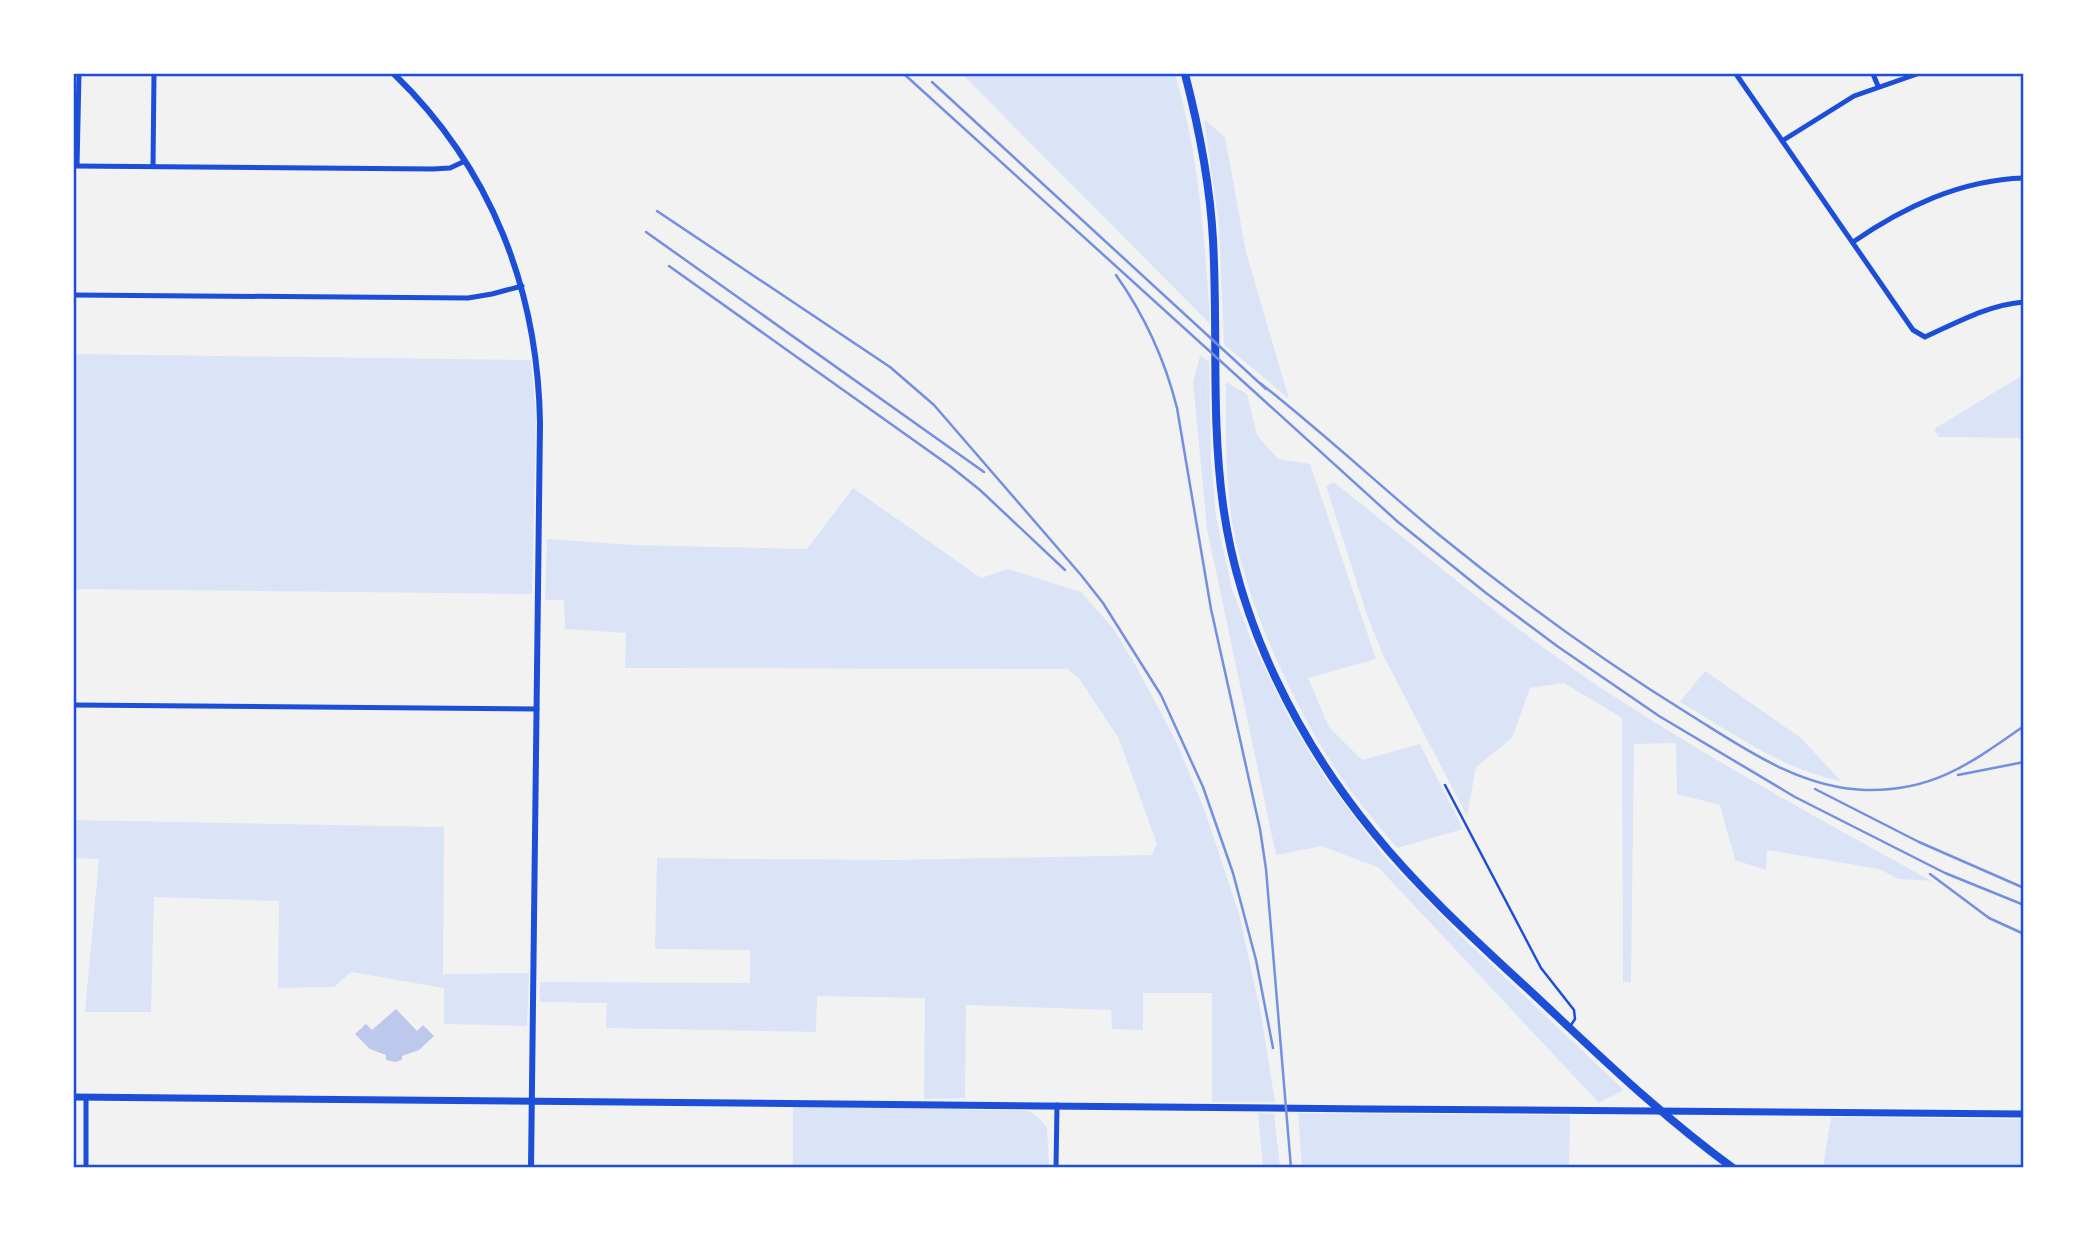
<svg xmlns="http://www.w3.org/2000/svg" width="2097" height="1241" font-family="Signika,sans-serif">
<rect width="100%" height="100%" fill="#f2f2f2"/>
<path fill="#dbe4f7" d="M962 74H1175C1199 154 1205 240 1210 324Z
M1204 119 1225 137 1246 252 1289 399 1224 344 1219 224Z
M74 354 531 360 536 416 532 594 74 589Z
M1200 356 1209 361 1211 459 1216 517 1232 589 1251 640 1291 722 1327 781 1382 854 1462 937 1624 1090 1599 1103 1379 868 1322 846 1276 855 1207 529 1193 382Z
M2023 377V438L1939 437 1934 429 2018 378Z
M1226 382 1247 394 1257 435 1278 459 1310 464 1376 659 1308 678 1329 727 1362 760 1420 744 1463 829 1397 848C1383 830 1367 813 1353 794 1301 725 1243 601 1231 514 1225 470 1226 426 1226 382Z
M1334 482C1421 551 1506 624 1598 686 1706 757 1819 819 1932 881L1899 879 1879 869 1767 850 1766 870 1735 860 1720 805 1677 794 1676 743 1634 744 1631 982H1623L1622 718 1564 683 1530 688 1512 738 1476 767 1467 816 1384 657 1368 618 1326 486Z
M853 488 981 578 1008 569 1081 592 1113 628 1136 666 1176 741 1205 811 1239 914 1261 1014 1275 1102H1212V993H1143V1030L1112 1029 1111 1010 966 1005 965 1098 924 1099 925 998 817 996 816 1032 606 1028 607 1003 540 1002V982L750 983V950L655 949 657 858 894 860 1152 855 1157 844 1118 737 1078 677 1067 669 625 668 626 633 565 629 564 600H545L547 539 633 545 807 549Z
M1705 671 1801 738 1841 781C1782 770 1732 732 1680 702Z
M74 820 444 827 443 974 529 973 527 1026 444 1024V988L351 972 334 987 278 988 279 901 154 897 151 1012H85L99 859 74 858Z
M793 1106 1028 1111 1037 1116 1047 1127 1049 1167 793 1168Z
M1258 1113 1274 1114 1280 1167H1263Z
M1298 1113 1570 1115 1569 1167H1302Z
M1831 1117 2023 1119V1167H1823Z"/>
<path fill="#bdc9ec" d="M396 1009 417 1031 423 1025 434 1036 419 1050 402 1056V1060L395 1062 386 1060V1055L370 1049 355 1034 366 1024 372 1030Z"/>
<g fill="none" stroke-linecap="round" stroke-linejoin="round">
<path stroke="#1d4ed8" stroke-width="2.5" d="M1445 785 1541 968 1574 1010 1575 1019 1571 1025"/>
<path stroke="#1d4ed8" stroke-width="5" d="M1736 74 1913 330 1925 337C1958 322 1988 305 2024 302
M1873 74 1878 86
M1782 141 1854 96 1917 74
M74 166 433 169 450 168 465 161
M77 166 79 74
M153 167 154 74
M1853 242C1904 207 1960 180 2024 178
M74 295 468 298 492 294 522 286
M74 705 537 709
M86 1168V1097
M1056 1168 1057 1105"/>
<path stroke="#1d4ed8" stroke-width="6" d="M394 74C491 168 538 289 540 423L531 1168"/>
<path stroke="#1d4ed8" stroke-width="7" d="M74 1097C723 1104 1374 1109 2024 1114"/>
<path stroke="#1d4ed8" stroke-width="8" d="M1185 74C1199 128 1210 184 1213 240 1218 328 1211 418 1223 505 1239 624 1298 740 1373 832 1423 894 1484 948 1542 1002 1604 1060 1664 1118 1733 1168"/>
<path stroke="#7290e2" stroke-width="2.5" d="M904 74 1398 522 1486 593 1557 646 1659 716 1795 797 1945 873 2024 905
M932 82 1266 389
M657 211 890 367 934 405 1081 575 1103 603 1161 695 1203 787 1233 873 1256 960 1273 1048
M646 232 984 472
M669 266 950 466 980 490 1065 570
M1116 275C1145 316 1165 360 1177 408L1211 609 1260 829 1266 869 1291 1168
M1260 383C1321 431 1378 484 1438 534 1519 600 1603 661 1692 716 1745 749 1800 788 1865 790 1933 792 1971 763 2024 726
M1958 775 2024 762
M1815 789 1919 842 2024 888
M1930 874 1989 918 2024 934"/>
</g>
<rect width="2097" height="1241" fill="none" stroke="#ffffff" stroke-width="150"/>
<rect x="75" y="75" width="1947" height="1091" fill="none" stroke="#1d4ed8" stroke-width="2.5"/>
</svg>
